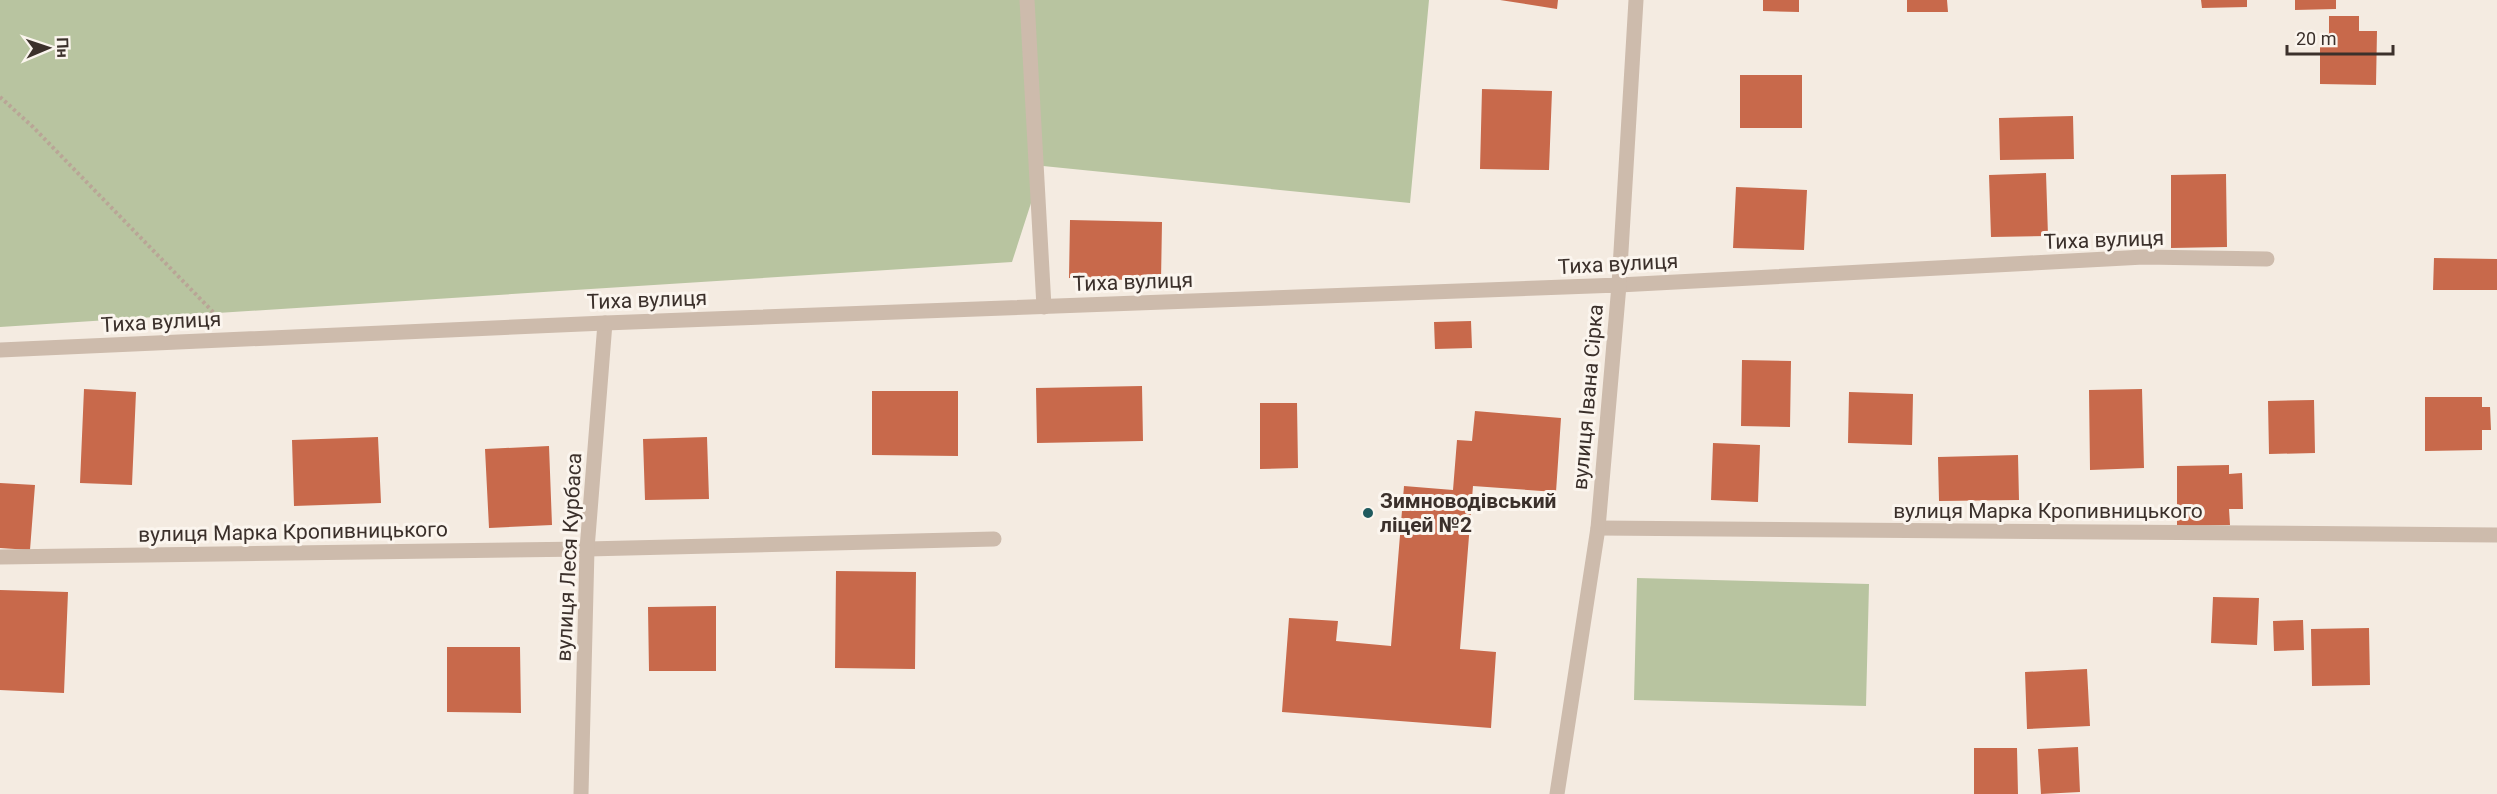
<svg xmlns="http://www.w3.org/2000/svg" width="2497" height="794" font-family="Roboto,sans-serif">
<rect width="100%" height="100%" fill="#f4ebe1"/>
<path fill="#b8c4a0" d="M0 0H1429L1410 203 1043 166 1012 262 0 327Z
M1637 578 1869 584 1866 706 1634 700Z"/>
<path fill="#c8694b" d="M1500 0H1558L1557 9Z
M1763 0H1799V12L1763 11Z
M1907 0H1947L1948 12H1907Z
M2201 0H2247V7L2202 8Z
M2295 0H2336V9L2295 10Z
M2329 16H2359V31H2377L2376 85 2320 84V33H2329Z
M1740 75H1802V128H1740Z
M1482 89 1552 91 1549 170 1480 169Z
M2073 116 2074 159 2000 160 1999 118Z
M2046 173 2048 236 1991 237 1989 175Z
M2226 174 2227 247 2171 248V175Z
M1736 187 1807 190 1804 250 1733 248Z
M1070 220 1162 222 1161 281 1069 278Z
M2434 258 2497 259V290H2433Z
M1471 321 1472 348 1435 349 1434 322Z
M1742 360 1791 361 1790 427 1741 426Z
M1142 386 1143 441 1037 443 1036 388Z
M84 389 136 392 132 485 80 483Z
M2142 389 2144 468 2090 470 2089 390Z
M872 391H958V456L872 455Z
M1849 392 1913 394 1912 445 1848 443Z
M2425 397H2482V407H2490L2491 430H2482V450L2425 451Z
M2314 400 2315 453 2269 454 2268 401Z
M1260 403H1297L1298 468 1260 469Z
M1475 411 1561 418 1556 492 1473 486 1460 649 1496 652 1491 728 1282 712 1289 618 1338 621 1336 641 1391 646 1404 486 1453 490 1457 440 1472 441Z
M378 437 381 503 294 506 292 440Z
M707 437 709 499 645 500 643 439Z
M1713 443 1760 445 1758 502 1711 500Z
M549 446 552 525 489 528 485 449Z
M2018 455 2019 500 1939 501 1938 457Z
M2229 465V474L2242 473 2243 509H2229L2230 525 2177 526V466Z
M0 483 35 485 30 550 0 548Z
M836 571 916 572 915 669 835 668Z
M0 590 68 592 64 693 0 690Z
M2213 597 2259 598 2257 645 2211 643Z
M716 606V671H649L648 607Z
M2303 620 2304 650 2274 651 2273 621Z
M2369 628 2370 685 2312 686 2311 629Z
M447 647H520L521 713 447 712Z
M2087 669 2090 726 2027 729 2025 672Z
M2078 747 2080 792 2041 794 2038 749Z
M1974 748H2017L2018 794H1974Z"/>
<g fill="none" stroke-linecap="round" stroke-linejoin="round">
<path stroke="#b9a596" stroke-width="4" stroke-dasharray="3 3" stroke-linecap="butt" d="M0 97 33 127 215 314"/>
<path stroke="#cdbbac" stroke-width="15" d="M1027 0 1044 307
M587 549 994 539"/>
<path stroke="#cdbbac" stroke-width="15" d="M1619 285 2144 257 2267 259
M1598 528 2497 535
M0 557 587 549
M581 794 587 549 605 323"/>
<path stroke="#cdbbac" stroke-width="15" d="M0 350 605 323 1619 285
M1557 794 1598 528 1619 285 1636 0"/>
</g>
<circle fill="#1f5a5e" stroke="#fbf5ee" stroke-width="2" cx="1368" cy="513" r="6"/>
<g text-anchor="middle" stroke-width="6" stroke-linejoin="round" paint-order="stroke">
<g font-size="21" fill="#3b302b" stroke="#fbf5ee">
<text transform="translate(2104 240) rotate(-2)" y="7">Тиха вулиця</text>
<text transform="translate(1618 264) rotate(-3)" y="7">Тиха вулиця</text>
<text transform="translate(1133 282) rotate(-2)" y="7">Тиха вулиця</text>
<text transform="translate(647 300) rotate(-2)" y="7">Тиха вулиця</text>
<text transform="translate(161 322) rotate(-3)" y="7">Тиха вулиця</text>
<text transform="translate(1588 397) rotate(-85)" y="7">вулиця Івана Сірка</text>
<text x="2048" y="518">вулиця Марка Кропивницького</text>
<text transform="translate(293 532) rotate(-1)" y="7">вулиця Марка Кропивницького</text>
<text transform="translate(569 557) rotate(-87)" y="7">вулиця Леся Курбаса</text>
</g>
<g font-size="21" font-weight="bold" fill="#3b302b" stroke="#fbf5ee" text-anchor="start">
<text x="1380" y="508">Зимноводівський<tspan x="1380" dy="24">ліцей №2</tspan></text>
</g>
</g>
<g transform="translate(48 48) rotate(88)" stroke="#fbf5ee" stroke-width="4.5" paint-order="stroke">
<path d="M0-4.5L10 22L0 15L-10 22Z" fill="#3b302b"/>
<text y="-9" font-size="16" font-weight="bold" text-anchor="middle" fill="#3b302b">Пн</text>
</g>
<path d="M2287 45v9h106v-9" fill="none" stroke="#3b302b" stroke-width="3"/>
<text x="2296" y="45" font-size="18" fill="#3b302b" stroke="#fbf5ee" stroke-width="4.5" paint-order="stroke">20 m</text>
</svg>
